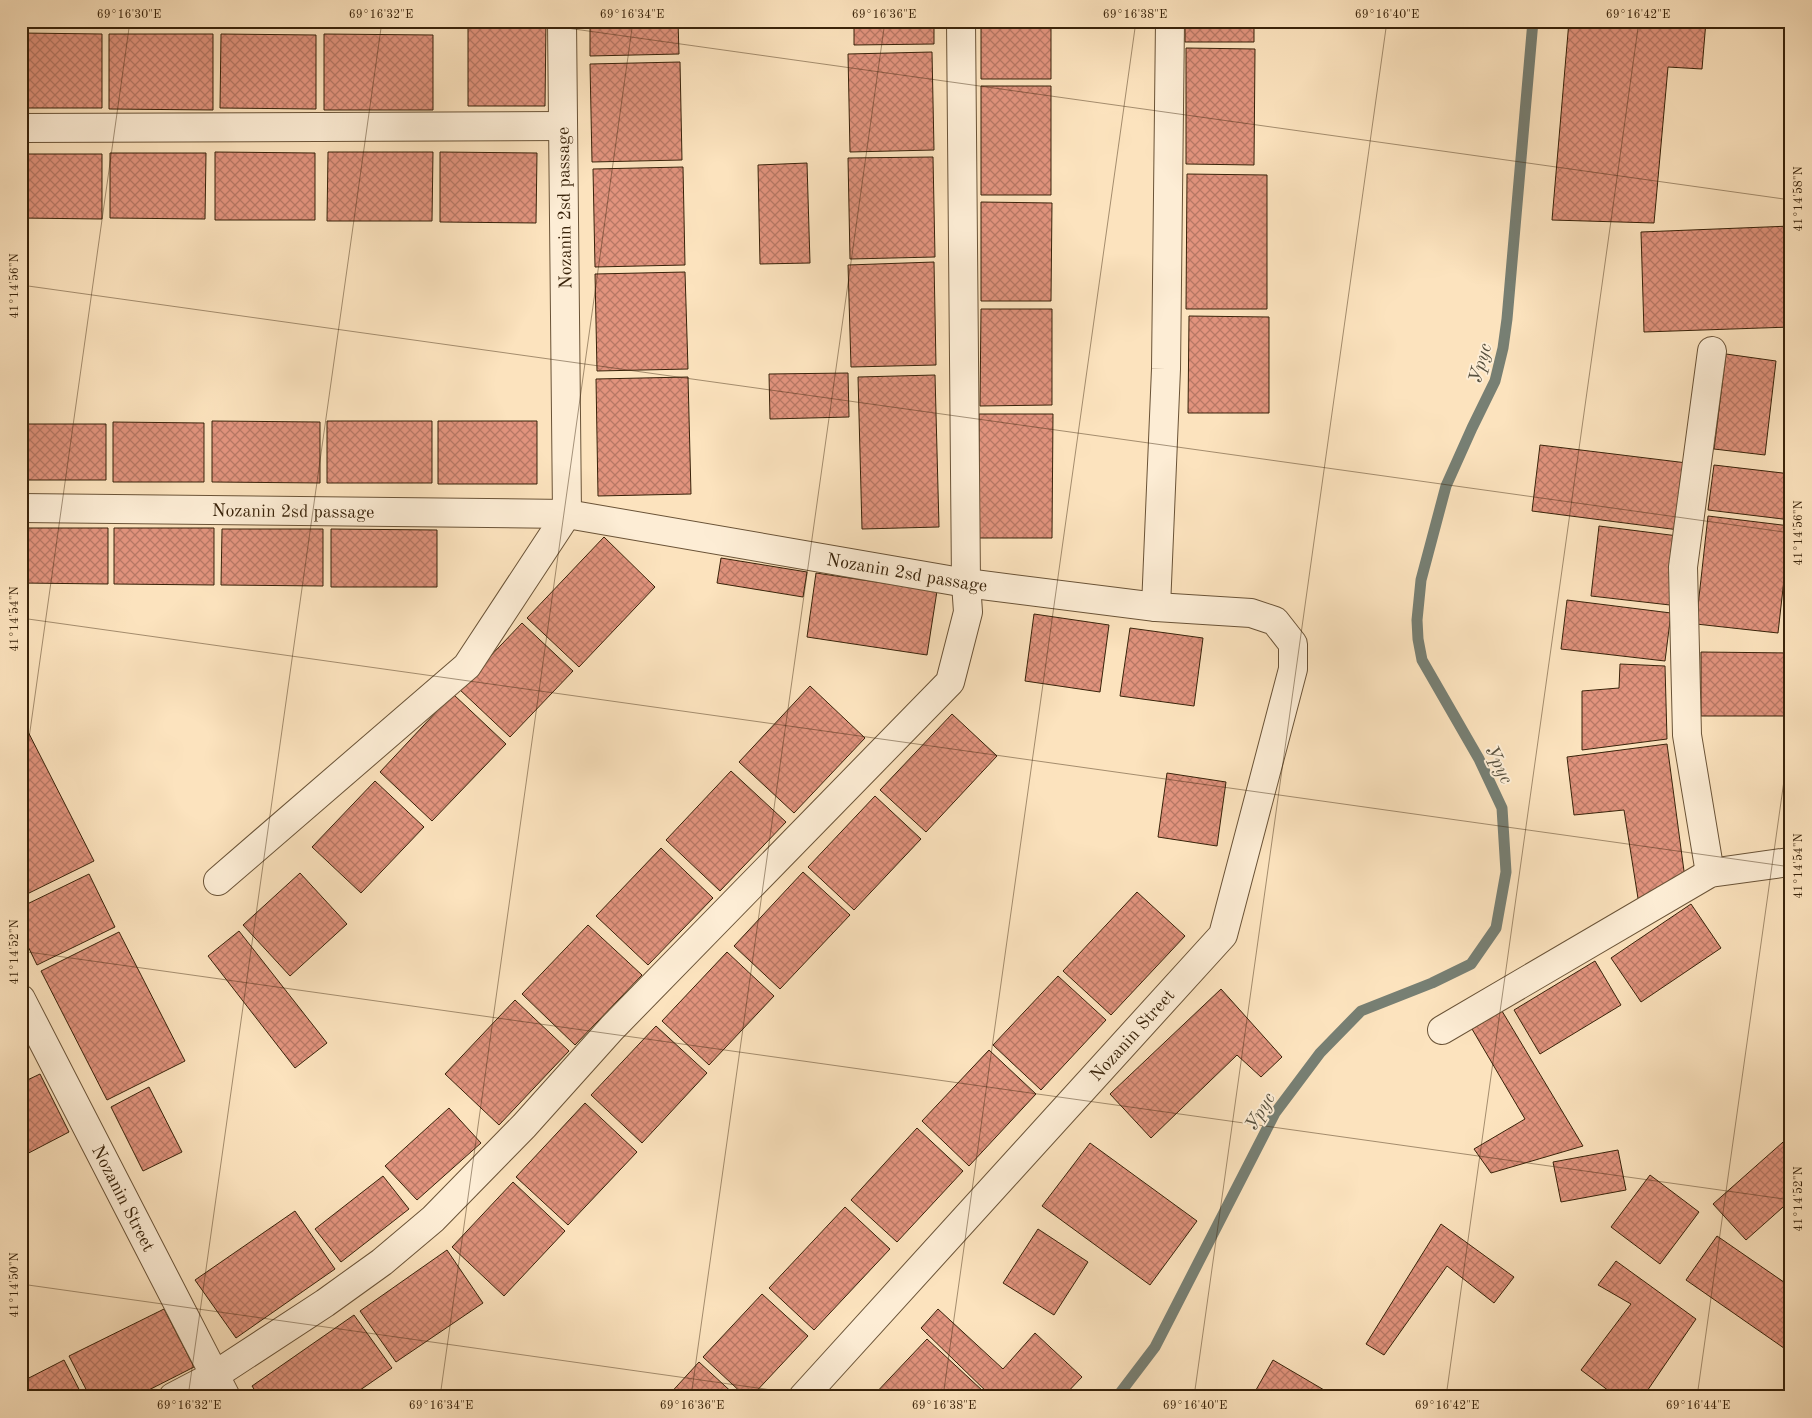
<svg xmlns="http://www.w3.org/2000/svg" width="1812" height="1418" font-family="'Old Standard TT',serif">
<defs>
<pattern id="building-cross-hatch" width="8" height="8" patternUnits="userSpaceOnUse" patternTransform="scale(1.25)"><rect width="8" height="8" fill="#e1937d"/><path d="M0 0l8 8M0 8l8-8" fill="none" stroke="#b77865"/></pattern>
</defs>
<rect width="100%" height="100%" fill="#fce3be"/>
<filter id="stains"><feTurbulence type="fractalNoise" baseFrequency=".004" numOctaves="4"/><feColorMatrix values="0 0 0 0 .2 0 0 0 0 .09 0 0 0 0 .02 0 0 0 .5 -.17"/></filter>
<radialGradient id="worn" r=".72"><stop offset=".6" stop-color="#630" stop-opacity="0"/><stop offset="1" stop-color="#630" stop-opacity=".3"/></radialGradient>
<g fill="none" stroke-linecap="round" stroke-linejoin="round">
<path stroke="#777f73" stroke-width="11" d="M1117 1397 1155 1347 1275 1113 1320 1053 1361 1011 1432 983 1471 964 1496 928 1506 872 1502 808 1479 759 1422 660 1418 639 1417 620 1421 580 1446 486 1472 428 1495 381 1503 348 1507 319 1533 21"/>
</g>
<path fill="url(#building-cross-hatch)" stroke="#39230a" d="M468 21H546L545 106H468Z
M590 21H678L679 54 590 56Z
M854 21H934V44L854 45Z
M981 21H1051V79H981Z
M1185 21H1254V42H1185Z
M1569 21H1706L1702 69 1668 67 1654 223 1552 220Z
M21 33 102 34V108H21Z
M109 34H213V110L109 109Z
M221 34 316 35V109L220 108Z
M324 34 433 35V110H324Z
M1186 48 1255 49 1254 165 1186 164Z
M932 52 934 150 850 152 848 54Z
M680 62 682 160 592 162 590 64Z
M981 86H1051V195H981Z
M215 152 315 153V220H215Z
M328 152H433L432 221H327Z
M440 152 537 153 536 223 440 222Z
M110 153H206L205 219 110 218Z
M21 154H102V219L21 218Z
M933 157 935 257 850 259 848 158Z
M807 163 810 263 760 264 758 165Z
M683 167 685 265 595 267 593 169Z
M1187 174 1267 175V309H1186Z
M981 202 1052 203 1051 301H981Z
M1791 226V327L1644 332 1641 232Z
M934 262 936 365 851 367 848 265Z
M685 272 688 369 597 371 595 274Z
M981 309H1052V405L980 406Z
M1189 316 1269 317V413H1188Z
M1726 354 1776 361 1765 455 1714 449Z
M848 373 849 417 770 419 769 374Z
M935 375 939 527 862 529 858 377Z
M688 377 691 494 598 496 596 379Z
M979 414H1053L1052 538H979Z
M212 421 320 422V483L212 482Z
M327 421H432V483H327Z
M438 421H537V484H438Z
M113 422 204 423V482H113Z
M21 424H106V480H21Z
M1540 445 1687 463 1679 530 1532 511Z
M1714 465 1791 474V520L1708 510Z
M1708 516 1790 526 1778 633 1696 624Z
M1599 526 1678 536 1670 605 1591 596Z
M21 528H108V584L21 583Z
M114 528H214V585L114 584Z
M222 529H323V586L221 585Z
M331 529 437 530V587H331Z
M604 537 655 587 579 667 527 618Z
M721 558 807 572 803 597 717 583Z
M816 573 937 591 927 655 807 637Z
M1567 600 1671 613 1665 661 1561 649Z
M1034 614 1109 625 1100 692 1025 681Z
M522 623 573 671 510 737 459 689Z
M1130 628 1203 638 1194 706 1120 696Z
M1701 652 1791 653V716H1701Z
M1620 664 1665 666 1667 739 1582 750V691L1619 688Z
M810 686 865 738 794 813 739 762Z
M453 694 506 744 432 821 380 772Z
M952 714 997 756 926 832 880 790Z
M21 718 94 861 21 897Z
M1667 744 1686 886 1640 911 1624 810 1574 815 1567 757Z
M731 771 786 822 720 891 666 840Z
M1167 773 1226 782 1217 846 1158 837Z
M375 781 424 827 361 893 312 847Z
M875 796 921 839 854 910 808 867Z
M661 848 713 898 648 965 596 916Z
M803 872 850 915 780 989 734 946Z
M300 873 347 924 290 976 243 925Z
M89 874 115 927 37 965 21 932V907Z
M1137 892 1185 936 1111 1015 1063 971Z
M1691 904 1721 948 1641 1002 1611 958Z
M588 925 642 975 575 1045 522 994Z
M239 931 327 1043 295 1068 208 956Z
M119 932 185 1061 107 1100 41 971Z
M727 952 774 996 709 1065 662 1021Z
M1595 961 1621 1005 1540 1054 1514 1010Z
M1058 976 1106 1020 1041 1090 993 1045Z
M1221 989 1282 1057 1261 1077 1237 1055 1151 1138 1110 1094Z
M515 1000 569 1051 499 1125 445 1074Z
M1502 1011 1583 1146 1491 1173 1474 1149 1525 1119 1472 1029Z
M656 1026 707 1073 642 1143 591 1095Z
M989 1050 1036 1094 969 1166 922 1121Z
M40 1074 69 1132 21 1157V1083Z
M149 1087 182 1152 143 1171 111 1107Z
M585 1103 637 1152 568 1225 516 1177Z
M449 1108 481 1143 417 1200 385 1166Z
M917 1128 963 1171 897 1242 851 1200Z
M1791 1135V1200L1746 1240 1713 1204Z
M1090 1143 1197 1221 1150 1285 1042 1206Z
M1618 1150 1626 1190 1561 1202 1553 1162Z
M1650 1175 1699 1212 1660 1264 1611 1227Z
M383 1176 409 1209 341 1262 315 1229Z
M513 1182 565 1231 504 1296 452 1247Z
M845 1207 890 1249 814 1330 769 1288Z
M295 1211 335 1269 236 1338 195 1280Z
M1441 1224 1514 1277 1494 1303 1447 1266 1384 1355 1366 1344Z
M1038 1229 1088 1262 1054 1315 1003 1283Z
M1717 1236 1791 1287V1353L1686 1280Z
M447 1250 483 1303 396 1362 360 1311Z
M1616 1261 1696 1319 1643 1397H1617L1581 1370 1631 1304 1598 1285Z
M762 1294 808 1336 751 1397H746L703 1357Z
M164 1309 194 1367 135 1397H90L69 1356Z
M938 1309 1003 1369 1035 1333 1082 1377 1063 1397H992L921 1328Z
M354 1315 392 1368 350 1397H259L252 1386Z
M927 1339 984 1392 979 1397H872Z
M64 1360 83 1397H21V1382Z
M1273 1360 1336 1397H1252Z
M699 1362 737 1397H667Z"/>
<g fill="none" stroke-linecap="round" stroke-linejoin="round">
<g stroke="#6a5337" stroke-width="30">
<g id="minor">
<path d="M21 128 563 126"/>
<path id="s1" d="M21 508 567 514 966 583 1156 607 1251 613 1275 621 1293 644V669L1223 935 803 1397"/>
<path d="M1156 607 1166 369 1170 21"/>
<path d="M1710 873 1687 735 1683 567 1712 351"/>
<path d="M218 881 467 666 567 514 562 21"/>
<path id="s2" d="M21 999 226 1397"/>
<path d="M1442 1030 1710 873 1789 862 1791 864"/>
<path d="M173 1397 215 1375 325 1303 382 1262 433 1219 524 1126 612 1028 950 682 968 612 966 583 961 21"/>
</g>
</g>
<use href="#minor" stroke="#fdedd5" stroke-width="28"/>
</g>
<path fill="none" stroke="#39230a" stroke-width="1" stroke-opacity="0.45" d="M517 21 1791 200M21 285 1791 533M21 618 1791 867M21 795 130 21M21 951 1791 1200M21 1284 821 1397M188 1397 382 21M440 1397 633 21M691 1397 885 21M943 1397 1136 21M1194 1397 1387 21M1446 1397 1639 21M1697 1397 1791 731"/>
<g text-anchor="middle" stroke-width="4" stroke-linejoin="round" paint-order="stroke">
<g font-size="18" fill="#39230a" stroke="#fdedd5">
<text transform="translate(564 208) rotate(-91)" y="6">Nozanin 2sd passage</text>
<text dy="6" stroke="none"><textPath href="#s1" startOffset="272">Nozanin 2sd passage</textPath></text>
<text dy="6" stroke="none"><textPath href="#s1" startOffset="891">Nozanin 2sd passage</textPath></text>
<text transform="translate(1132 1035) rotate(-48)" y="6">Nozanin Street</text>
<text dy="6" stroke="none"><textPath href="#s2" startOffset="224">Nozanin Street</textPath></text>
</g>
<g font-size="19" font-style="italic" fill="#58513f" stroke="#fdedd5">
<text transform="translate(1479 363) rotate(-74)" y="7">Урус</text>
<text transform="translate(1500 764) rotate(64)" y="7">Урус</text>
<text transform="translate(1259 1111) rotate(-59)" y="7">Урус</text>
</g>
</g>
<rect width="1812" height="1418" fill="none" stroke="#fce3be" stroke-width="55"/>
<rect x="28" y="28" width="1756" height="1362" fill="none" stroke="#39230a" stroke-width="2"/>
<g font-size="12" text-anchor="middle" fill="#39230a">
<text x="129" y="18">69°16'30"E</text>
<text x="381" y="18">69°16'32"E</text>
<text x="632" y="18">69°16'34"E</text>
<text x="884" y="18">69°16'36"E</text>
<text x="1135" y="18">69°16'38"E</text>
<text x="1387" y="18">69°16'40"E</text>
<text x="1638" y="18">69°16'42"E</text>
<text transform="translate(1798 199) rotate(-90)" y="4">41°14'58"N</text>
<text transform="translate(14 286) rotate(-90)" y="4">41°14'56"N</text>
<text transform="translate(1798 533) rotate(-90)" y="4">41°14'56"N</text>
<text transform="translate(14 619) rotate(-90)" y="4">41°14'54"N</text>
<text transform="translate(1798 866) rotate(-90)" y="4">41°14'54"N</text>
<text transform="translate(14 952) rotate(-90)" y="4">41°14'52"N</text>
<text transform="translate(1798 1199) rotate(-90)" y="4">41°14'52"N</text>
<text transform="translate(14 1285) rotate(-90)" y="4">41°14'50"N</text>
<text x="189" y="1409">69°16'32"E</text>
<text x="441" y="1409">69°16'34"E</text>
<text x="692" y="1409">69°16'36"E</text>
<text x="944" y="1409">69°16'38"E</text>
<text x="1195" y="1409">69°16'40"E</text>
<text x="1447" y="1409">69°16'42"E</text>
<text x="1698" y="1409">69°16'44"E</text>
</g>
<rect width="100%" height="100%" filter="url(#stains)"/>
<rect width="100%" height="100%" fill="url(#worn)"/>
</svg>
